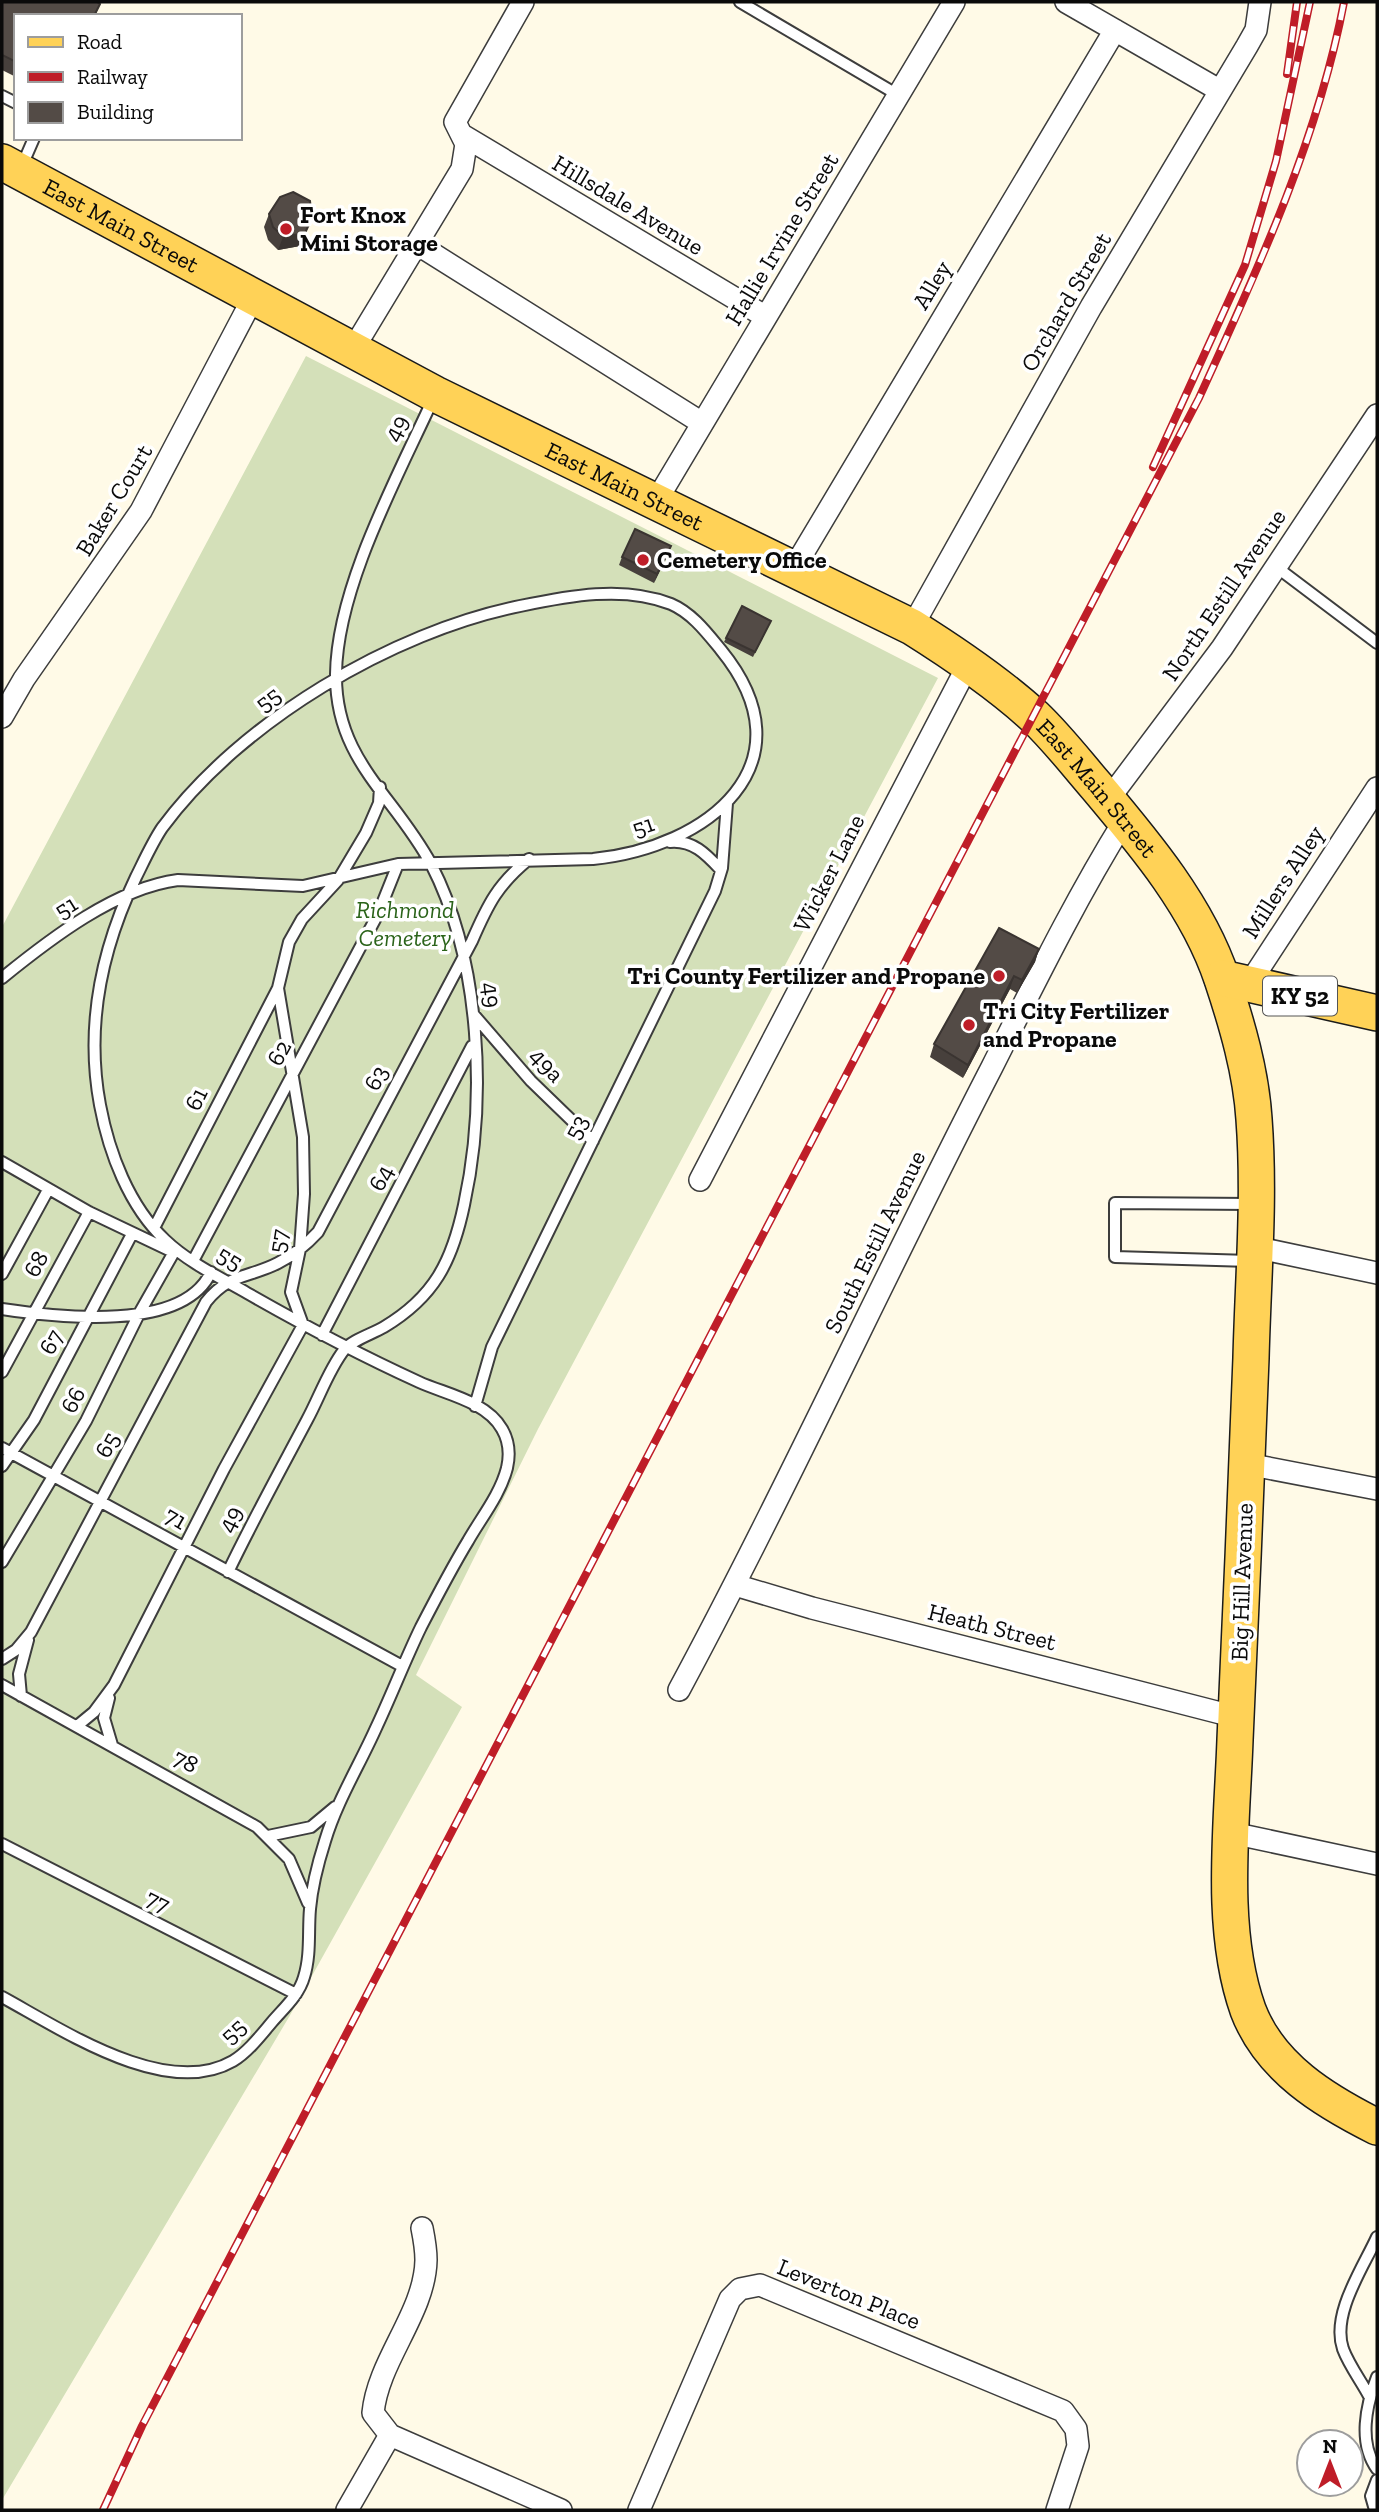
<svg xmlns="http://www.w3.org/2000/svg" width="1379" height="2512" font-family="'Zilla Slab',serif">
<rect width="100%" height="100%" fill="#fffae7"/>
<path fill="#d4e0b9" d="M306 356 938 678 538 1429 416 1675 462 1707 289 2017 2 2500V927Z"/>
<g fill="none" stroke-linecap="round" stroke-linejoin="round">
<g stroke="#3d3d3d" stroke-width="14">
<path id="lane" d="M740 2 898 95
M2 96 16 103
M21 168 34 138
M1275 566 1377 643
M670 842C693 840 706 854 721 870
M2 978C50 939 116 888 178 880L303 886 398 864 593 859C707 848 814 764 721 650 707 633 692 613 671 604 624 585 568 596 520 606 392 632 241 721 162 828 152 843 144 861 136 877 101 950 85 1025 100 1105 109 1153 129 1206 165 1240 188 1262 219 1277 247 1293 303 1325 360 1355 419 1382 445 1394 486 1401 502 1429 509 1441 510 1455 507 1468 500 1495 481 1518 468 1541 451 1569 436 1598 421 1627 405 1660 392 1694 376 1728 359 1766 337 1801 325 1841 318 1863 312 1886 310 1909 308 1931 311 1955 304 1977 299 1995 284 2008 272 2022 261 2035 248 2052 233 2061 166 2100 61 2029 2 1997
M474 1015 531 1081 593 1141
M2 1162 89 1212 173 1252
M154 1228 278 988
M188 1258 193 1261 378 914 398 864
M1250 1261 1115 1257V1203L1253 1204
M2 1274 48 1190
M2 1309C56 1317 183 1333 211 1272
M322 1335 472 1046
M2 1372 89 1212
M475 1406 492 1347 715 891 722 868 727 803
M2 1448 402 1666
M2 1466 34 1420 132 1234
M2 1562 86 1421 140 1312 174 1252
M228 1572C253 1520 280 1471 307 1420 319 1398 329 1369 344 1350 352 1340 372 1334 384 1327 434 1297 452 1262 464 1205 487 1100 481 961 431 864 394 795 335 760 336 674 337 587 398 476 434 397
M2 1659 16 1650 31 1632 206 1302C229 1273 249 1278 278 1263 294 1255 307 1244 318 1232L472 941C488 904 498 884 529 859
M2 1685 257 1827 289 1859 308 1903
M21 1696 19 1674 28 1640
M109 1698 104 1718 112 1745
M77 1726 94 1712 114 1685 224 1469 303 1325 291 1292 300 1249 304 1194 303 1137 278 988 289 942 302 919 338 880 366 833 379 803 380 787
M268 1836 311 1827 335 1807
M2 1844 296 1994
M1377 2377C1366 2405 1358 2443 1377 2469
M1369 2396C1361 2381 1349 2365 1343 2349 1331 2314 1363 2268 1377 2237
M1375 2510 1371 2496 1377 2480"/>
</g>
<g stroke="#3d3d3d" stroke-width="24">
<path id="street" d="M1066 2 1219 90
M464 136 766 317
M417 244 702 423
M352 351 462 169 466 144 455 122 523 2
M655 503 954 2
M794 568 1115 30
M912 627 1091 307 1247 46 1256 30 1260 2
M2 717 24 679 141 511 253 298
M1108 800 1222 648 1377 415
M1249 984 1377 788
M700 1180 968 665
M1254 1247 1377 1273
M1247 1464 1377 1489
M735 1585 812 1608 1236 1717
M679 1690C789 1485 885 1274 992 1067 1034 984 1075 900 1124 821
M1232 1833 1377 1864
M422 2228C424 2238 426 2250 426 2260 425 2313 378 2360 373 2413L390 2435 561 2510
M347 2510 390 2435
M639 2510 730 2299 740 2289 760 2285 1063 2411 1076 2429 1078 2446 1057 2510"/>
</g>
<g stroke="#1b1b1b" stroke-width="38">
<g id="primary">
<path id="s1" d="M2 162 435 394 912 627C955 654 998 683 1035 717 1058 739 1077 764 1097 787 1145 844 1198 907 1222 979 1237 1024 1251 1072 1254 1119 1260 1198 1253 1279 1251 1358 1246 1485 1241 1613 1235 1740 1232 1826 1219 1929 1248 2010 1270 2068 1325 2101 1377 2127"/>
<path d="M1222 978 1377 1013"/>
</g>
</g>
<use href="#lane" stroke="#fff" stroke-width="10"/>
<use href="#street" stroke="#fff" stroke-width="21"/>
<use href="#primary" stroke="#ffd257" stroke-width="35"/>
<g stroke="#bf1d28" stroke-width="8">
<path id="rail" d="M1287 74 1297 2
M1153 467 1245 265 1276 161 1310 2
M103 2510 142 2426 1199 398C1257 271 1318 140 1344 2"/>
</g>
<use href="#rail" stroke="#fff" stroke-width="5" stroke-dasharray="16" stroke-linecap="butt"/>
</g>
<path fill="#47403c" d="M2 2 100 4 95 16H16V77L2 70Z
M269 214 307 231 300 246 278 250 268 240 264 227Z
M671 546 654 583 619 565 622 557Z
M771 621 753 657 724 642 726 638Z
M1039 949 1035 962 1017 993 1010 989 963 1078 930 1057 934 1044Z"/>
<path fill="#3a3431" d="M312 218 300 246 278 250 283 237Z
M671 546 668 555 654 583 657 574Z
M1039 949 1035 962 1017 993 1022 980Z
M1014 976 1010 989 963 1078 968 1065Z"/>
<path fill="#534b46" stroke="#3a3431" stroke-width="2" d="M2 2H97L100 4 94 16H16V62L2 55Z
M293 192 310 201 312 218 305 233 283 237 273 227 269 214 280 197Z
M635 529 671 546 657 574 622 557Z
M742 606 771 621 755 652 726 638Z
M999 928 1039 949 1022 980 1014 976 968 1065 934 1044Z"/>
<g fill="#bf1d28" stroke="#fff" stroke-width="2.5">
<circle cx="286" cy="229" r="7"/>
<circle cx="643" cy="560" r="7"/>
<circle cx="999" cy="976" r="7"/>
<circle cx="969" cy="1025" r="7"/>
</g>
<g text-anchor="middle" stroke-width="7" stroke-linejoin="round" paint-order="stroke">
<rect fill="#fff" stroke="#545454" stroke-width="2" x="1263" y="976.5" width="74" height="39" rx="5"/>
<g font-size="23" font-weight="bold" fill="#0a0a0a">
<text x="1300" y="1004">KY 52</text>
</g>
<g font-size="24" fill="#0a0a0a" stroke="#fff">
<text transform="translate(628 205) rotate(31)" y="8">Hillsdale Avenue</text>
<text dy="8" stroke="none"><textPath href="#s1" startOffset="135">East Main Street</textPath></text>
<text transform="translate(782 239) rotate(-59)" y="8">Hallie Irvine Street</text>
<text transform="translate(932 285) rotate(-59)" y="8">Alley</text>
<text transform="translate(1066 302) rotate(-60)" y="8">Orchard Street</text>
<text transform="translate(396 428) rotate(-63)" y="8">49</text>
<text dy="8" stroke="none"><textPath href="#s1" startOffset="702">East Main Street</textPath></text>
<text transform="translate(114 500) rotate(-59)" y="8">Baker Court</text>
<text transform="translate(1224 595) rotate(-56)" y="8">North Estill Avenue</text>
<text transform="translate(268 699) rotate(-37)" y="8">55</text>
<text dy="8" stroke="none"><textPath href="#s1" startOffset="1269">East Main Street</textPath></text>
<text transform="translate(643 826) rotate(-19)" y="8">51</text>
<text transform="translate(829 873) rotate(-63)" y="8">Wicker Lane</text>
<text transform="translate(1283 882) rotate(-57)" y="8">Millers Alley</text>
<text transform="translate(66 907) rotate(-32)" y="8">51</text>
<text transform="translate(492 995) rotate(83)" y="8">49</text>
<text transform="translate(279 1053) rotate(-62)" y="8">62</text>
<text transform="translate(547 1065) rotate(47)" y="8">49a</text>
<text transform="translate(376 1078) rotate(-63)" y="8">63</text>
<text transform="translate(196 1099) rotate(-64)" y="8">61</text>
<text transform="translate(576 1127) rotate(-62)" y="8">53</text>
<text transform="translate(381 1178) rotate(-62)" y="8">64</text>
<text transform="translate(278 1241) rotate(-81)" y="8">57</text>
<text transform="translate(875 1242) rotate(-64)" y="8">South Estill Avenue</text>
<text transform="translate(230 1258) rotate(31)" y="8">55</text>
<text transform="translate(36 1264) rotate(-62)" y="8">68</text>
<text transform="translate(51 1342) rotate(-62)" y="8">67</text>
<text transform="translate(73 1400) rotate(-63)" y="8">66</text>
<text transform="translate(107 1445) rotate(-62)" y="8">65</text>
<text transform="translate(176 1518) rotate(30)" y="8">71</text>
<text transform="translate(230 1519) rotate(-64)" y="8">49</text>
<text transform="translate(1242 1582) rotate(-88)" y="8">Big Hill Avenue</text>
<text transform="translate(992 1627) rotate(14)" y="8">Heath Street</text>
<text transform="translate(186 1761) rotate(29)" y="8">78</text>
<text transform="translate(158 1901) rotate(26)" y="8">77</text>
<text transform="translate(233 2031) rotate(-43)" y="8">55</text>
<text transform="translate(849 2294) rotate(22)" y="8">Leverton Place</text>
</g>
<g font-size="24" font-weight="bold" fill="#0a0a0a" stroke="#fff" text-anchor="start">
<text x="300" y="223">Fort Knox<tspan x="300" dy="28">Mini Storage</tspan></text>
<text x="657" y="568">Cemetery Office</text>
<text x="985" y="984" text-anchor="end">Tri County Fertilizer and Propane</text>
<text x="983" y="1019">Tri City Fertilizer<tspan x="983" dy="28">and Propane</tspan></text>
</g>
<g font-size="24" font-style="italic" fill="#2a6319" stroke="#fff">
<text x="405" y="918">Richmond<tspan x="405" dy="28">Cemetery</tspan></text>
</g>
</g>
<rect width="1379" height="2512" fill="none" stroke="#0a0a0a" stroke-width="7"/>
<rect x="14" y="14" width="228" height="126" fill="#ffffff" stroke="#9d9d9d" stroke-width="2"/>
<rect x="28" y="37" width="35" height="10" fill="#ffd257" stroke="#9d9d9d" stroke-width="2"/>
<text x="77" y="49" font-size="21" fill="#0a0a0a">Road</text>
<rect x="28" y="72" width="35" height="10" fill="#bf1d28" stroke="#9d9d9d" stroke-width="2"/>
<text x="77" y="84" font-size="21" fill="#0a0a0a">Railway</text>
<rect x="28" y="102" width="35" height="21" fill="#534b46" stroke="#9d9d9d" stroke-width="2"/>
<text x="77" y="119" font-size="21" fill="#0a0a0a">Building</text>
<g transform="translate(1330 2463)"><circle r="33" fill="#ffffff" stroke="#9d9d9d" stroke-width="2"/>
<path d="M0-5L12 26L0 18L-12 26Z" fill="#bf1d28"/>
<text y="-10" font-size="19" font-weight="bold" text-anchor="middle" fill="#0a0a0a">N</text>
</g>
</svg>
